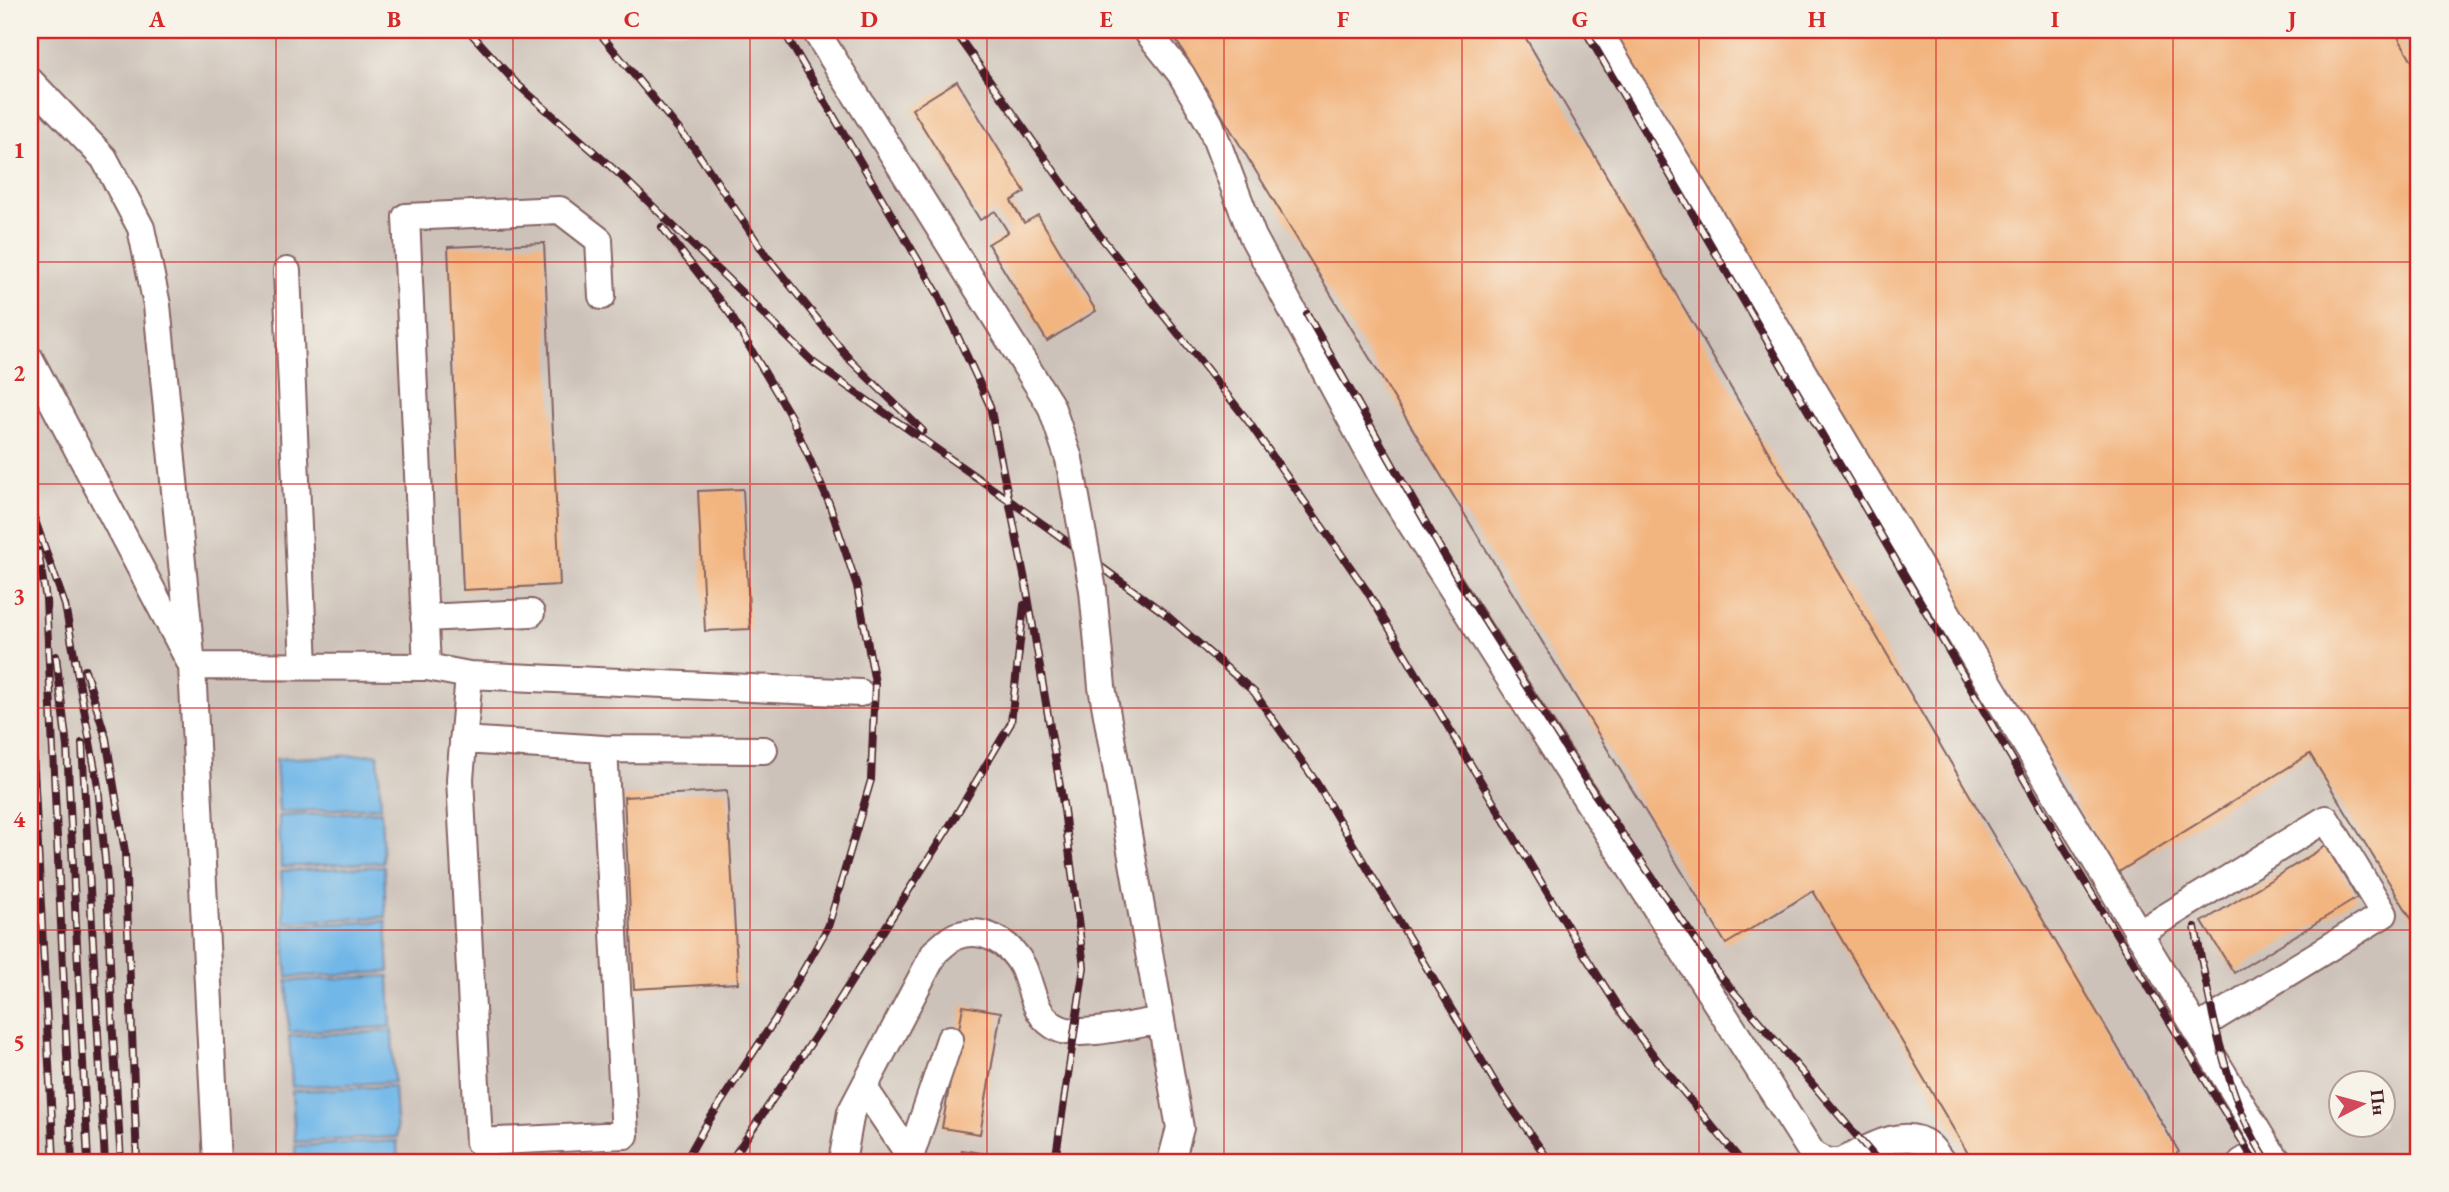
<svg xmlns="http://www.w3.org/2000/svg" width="2449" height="1192" font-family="'EB Garamond',serif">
<rect width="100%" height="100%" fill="#f7f3e8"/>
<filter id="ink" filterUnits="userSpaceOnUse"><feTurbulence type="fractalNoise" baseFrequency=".0143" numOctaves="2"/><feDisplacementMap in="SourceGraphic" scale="14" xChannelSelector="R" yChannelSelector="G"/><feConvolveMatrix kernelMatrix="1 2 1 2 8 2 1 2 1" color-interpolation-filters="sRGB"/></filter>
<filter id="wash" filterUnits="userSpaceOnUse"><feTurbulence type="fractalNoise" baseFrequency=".00686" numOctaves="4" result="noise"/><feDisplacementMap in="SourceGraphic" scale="28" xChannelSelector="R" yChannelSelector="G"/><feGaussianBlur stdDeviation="1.57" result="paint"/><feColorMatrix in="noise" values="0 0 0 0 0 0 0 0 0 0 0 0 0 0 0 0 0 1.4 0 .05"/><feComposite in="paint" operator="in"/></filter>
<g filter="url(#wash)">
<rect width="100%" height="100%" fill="#f3e2c9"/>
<path fill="#cdc2b9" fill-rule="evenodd" d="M30 30H2419V1162H30ZM2340 1084H2382V1126H2340Z"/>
<path fill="#71b7e8" stroke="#5e6b8a" stroke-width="2" d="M378 754 381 807 279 812 276 759Z
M381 811 383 862 281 867 279 816Z
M384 866 386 917 284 922 281 871Z
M386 921 389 972 287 977 284 926Z
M389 976 391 1027 289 1032 287 981Z
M392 1031 394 1082 292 1087 289 1036Z
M394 1086 397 1137 295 1142 292 1091Z
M397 1141 398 1162H296L295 1146Z"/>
<g id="blocks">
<path fill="#f3b580" d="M1170 30H1521L2179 1152 2163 1162H1973L1813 891 1726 944Z
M1610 30H2394L2419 73V931L2310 754 2117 873Z
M957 81 1025 192 1011 201 1024 223 1038 215 1096 311 1047 341 988 244 1008 232 995 211 980 220 912 109Z
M544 243 560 585 463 590 448 247Z
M743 489 750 629 705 631 698 491Z
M727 791 738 983 634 989 624 797Z
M2326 846 2357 898 2234 973 2202 922Z
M963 1006 1001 1012 980 1134 942 1128Z
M962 1150 1000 1156 999 1162H960Z"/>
</g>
</g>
<g filter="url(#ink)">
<use href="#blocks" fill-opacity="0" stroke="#856362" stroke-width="2"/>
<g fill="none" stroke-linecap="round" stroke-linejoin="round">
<g stroke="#856362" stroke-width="30">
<path id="minor" d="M815 30 1051 406 1069 459
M1146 30 1181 74 1210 124 1253 237 1387 486 1812 1153 1825 1162
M1598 30 2267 1147 2279 1162
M30 81 104 158 141 228 157 305 192 666 217 1162
M287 271 304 666
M30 359 192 666 427 667 469 675 860 693
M1093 590 1102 687 1180 1128 1171 1162
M424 618 531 613
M427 667 406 217 560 210 599 240 602 296
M469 675 460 779 479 1142 625 1135 604 749
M463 740 604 749 764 750
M2138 934 2326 819 2384 914 2196 1029
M864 1088 914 1162
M910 1157 950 1039
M842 1162 851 1112 935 952C941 947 949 939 956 936 983 926 1011 943 1023 967 1033 990 1033 1017 1060 1029 1081 1038 1136 1024 1161 1020
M1833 1162H1841C1864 1151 1904 1125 1928 1145 1933 1149 1938 1157 1942 1162
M2242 1162 2267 1147"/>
</g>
<use href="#minor" stroke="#fff" stroke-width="26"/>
<g stroke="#4a1f2b" stroke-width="8">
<path id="rail" d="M468 30 516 83 627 181 814 363 1047 527 1164 613 1254 692 1316 782 1500 1091 1550 1162
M597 30 695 149 765 254 851 361 923 431
M783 30 938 294 990 406 1026 585 1064 810 1084 967 1055 1162
M954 30 1101 237 1248 421 1367 591 1584 954 1623 1015 1661 1065 1742 1162
M1585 30 2066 851 2255 1162
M662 227 730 314 791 417 829 503 857 586 875 683 871 780 828 927 776 1018 704 1128 685 1162
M1307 314 1456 576 1594 793 1721 977 1879 1162
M30 506 65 605 98 786 107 880 112 1018 121 1162
M38 551 46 599 72 1162
M56 656 67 747 88 1162
M85 670 106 738 125 852 137 1162
M30 690 54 1162
M82 743 105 1162
M2195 927C2210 1001 2225 1101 2268 1162
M730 1162 828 1018 952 822 1011 723 1024 605"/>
</g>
<use href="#rail" stroke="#f7f3e8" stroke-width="5" stroke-dasharray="16" stroke-linecap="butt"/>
<g stroke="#856362" stroke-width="30" stroke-linecap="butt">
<path id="minor-bridge" d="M1069 459 1093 590"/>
</g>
<use href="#minor-bridge" stroke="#fff" stroke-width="26"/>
</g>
</g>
<path fill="none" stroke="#d62828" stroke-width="2" stroke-opacity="0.55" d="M276 30V1162M513 30V1162M750 30V1162M987 30V1162M1224 30V1162M1462 30V1162M1699 30V1162M1936 30V1162M2173 30V1162M30 262H2419M30 484H2419M30 708H2419M30 930H2419"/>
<rect width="2449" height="1192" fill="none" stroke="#f7f3e8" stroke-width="77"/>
<g transform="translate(2362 1104) rotate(84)"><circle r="33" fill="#f7f3e8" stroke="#b29e9c" stroke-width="2"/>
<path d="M0-5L12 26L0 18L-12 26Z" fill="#d1495b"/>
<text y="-10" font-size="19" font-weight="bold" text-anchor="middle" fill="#4a1f2b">Пн</text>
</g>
<rect x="38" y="38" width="2372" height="1116" fill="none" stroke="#d62828" stroke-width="2.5"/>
<g font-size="23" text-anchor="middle" font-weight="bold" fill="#d62828">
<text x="157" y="27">A</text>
<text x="394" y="27">B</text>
<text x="632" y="27">C</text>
<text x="869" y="27">D</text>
<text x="1106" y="27">E</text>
<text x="1343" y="27">F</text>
<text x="1580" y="27">G</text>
<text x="1817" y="27">H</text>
<text x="2055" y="27">I</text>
<text x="2292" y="27">J</text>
<text x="19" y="158">1</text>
<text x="19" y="381">2</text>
<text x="19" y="604">3</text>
<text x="19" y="827">4</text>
<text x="19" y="1050">5</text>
</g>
</svg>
